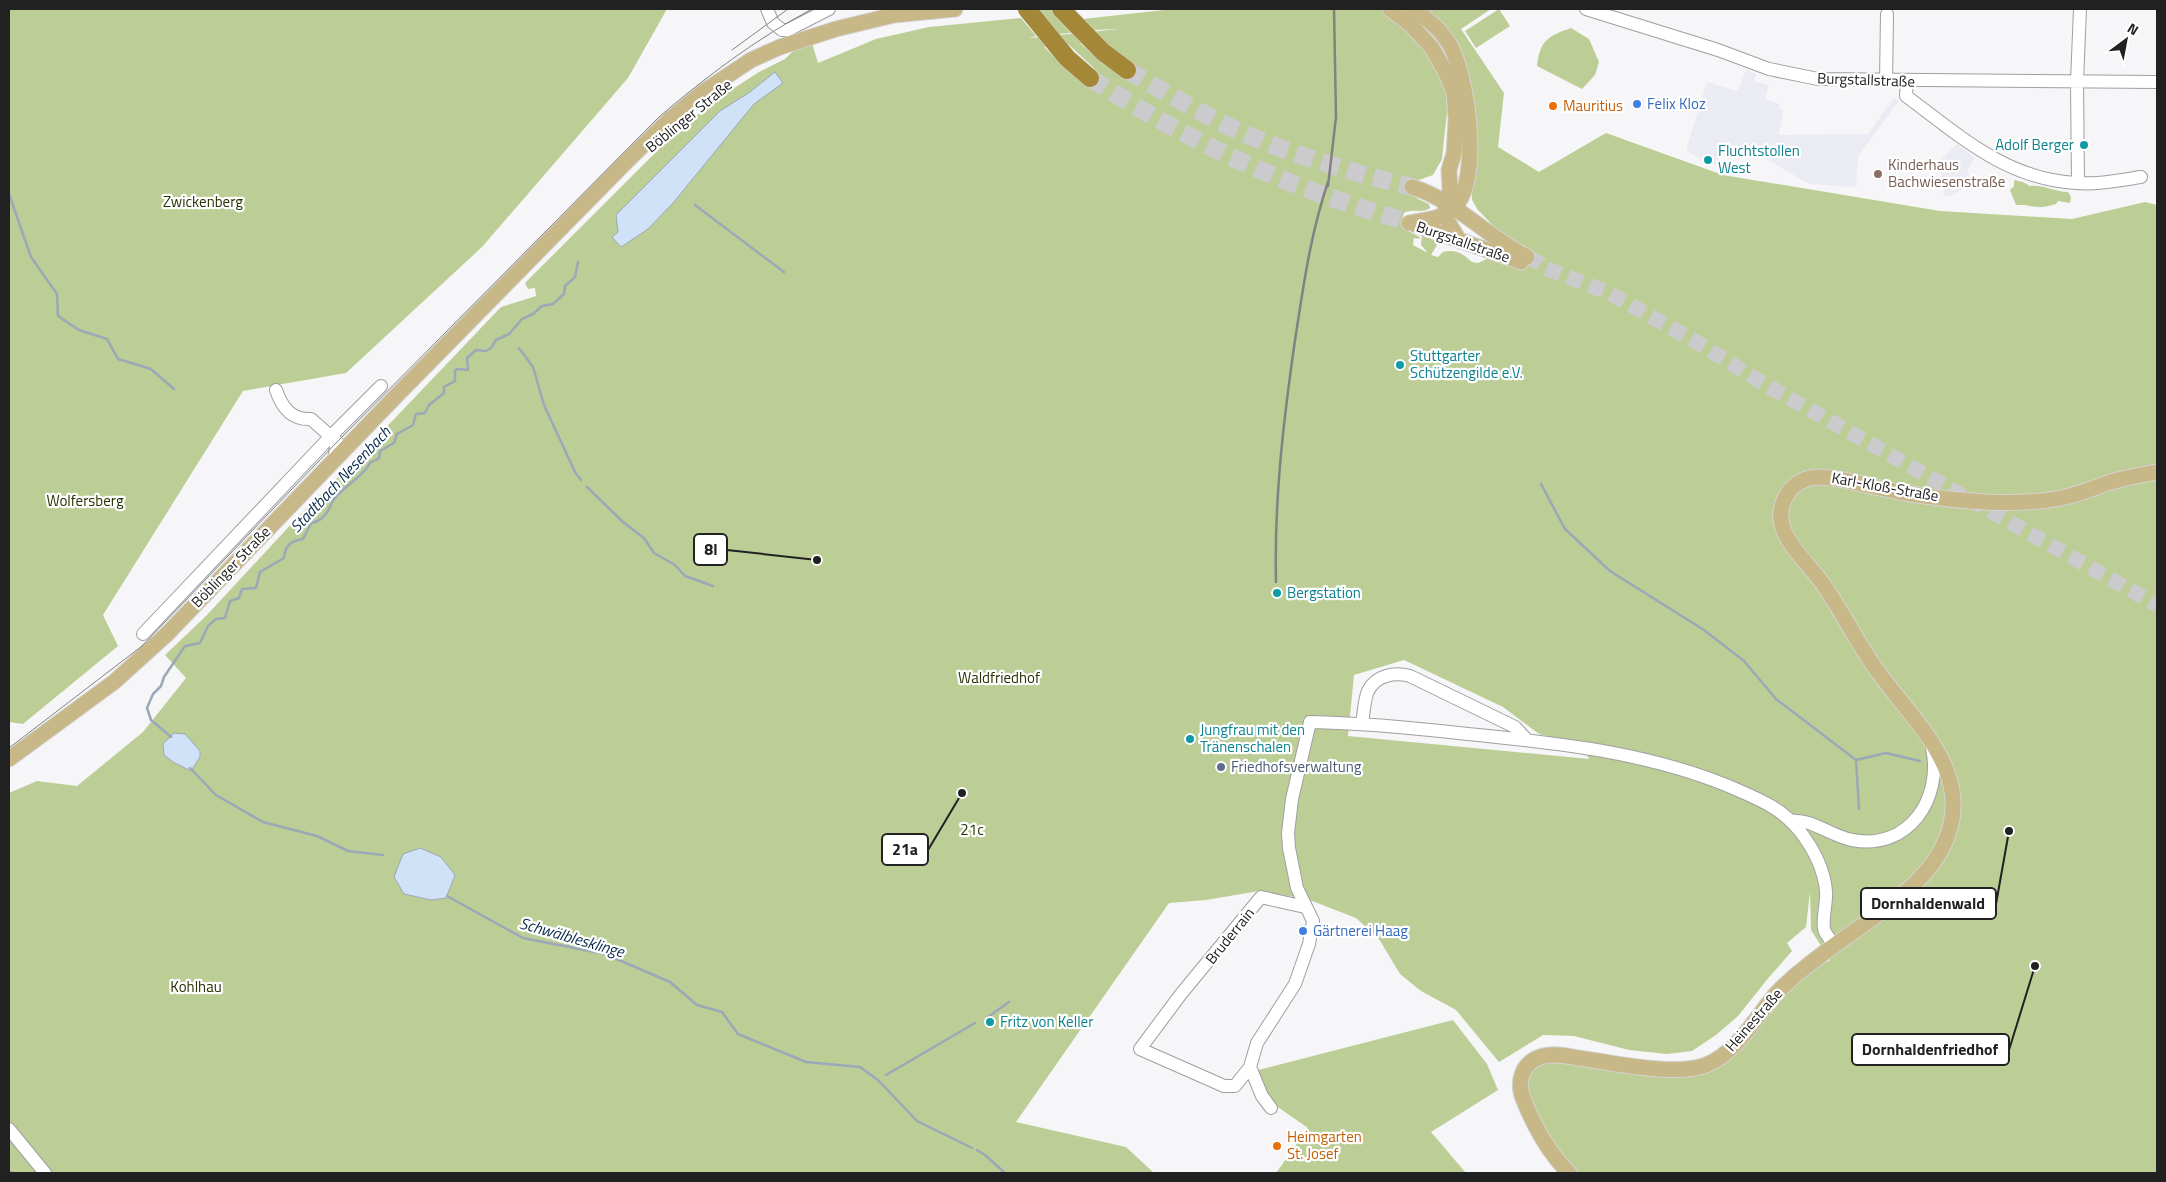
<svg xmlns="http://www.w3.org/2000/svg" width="2166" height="1182" font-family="'Titillium Web',sans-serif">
<rect width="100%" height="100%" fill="#f6f6f8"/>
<path fill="#ebebf4" d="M1746 70 1756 74 1754 81 1769 85 1765 99 1780 104 1779 109 1783 110 1779 135 1868 134 1894 98 1899 101 1858 156 1856 187 1809 184 1751 150 1723 148 1718 165H1715L1698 158 1686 150 1707 82 1738 91Z
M1957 144 1975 158 1968 169 1970 185 1953 195 1944 196 1940 161Z"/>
<path fill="#bcce95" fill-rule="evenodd" d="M9 9H667L628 78 482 247 346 373 243 391 103 615 118 646 23 724 9 722Z
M1038 9H1050L1071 33 1058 34Z
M1173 9H1381L1407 26 1438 70 1446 94 1447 112 1442 159 1433 175 1413 182 1411 192 1418 199 1429 204 1430 208C1422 214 1413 208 1404 213L1401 222 1404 229 1420 237 1419 239 1414 238 1413 245 1428 253 1421 245 1422 231 1496 258V262L1511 267H1525L1529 254C1523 246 1514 237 1504 237L1478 210 1472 200 1465 67 1424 9H1491L1461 29 1504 93 1498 147 1539 172 1606 133 1723 175 1940 211 2072 219 2145 202 2157 205V1173H1569L1522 1097 1533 1061 1706 1065 1783 984 1830 960 1811 930 1810 892 1806 927 1787 943 1792 951 1770 976 1738 1016 1716 1035 1692 1051 1667 1054 1629 1050 1574 1036 1543 1035 1499 1062 1456 1010 1421 991 1400 974 1379 939 1356 918 1307 899 1259 891 1206 900 1169 903 1016 1122 1126 1147 1154 1173H9V793L37 781 77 786 143 732 186 678 165 655 206 616 296 519 355 460 501 307 536 296 535 288 528 289 525 283 671 137 711 103 759 72 785 59 793 51 812 43 818 63 876 39 929 27 1021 18 1036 36 1029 38 1119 29 1093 30 1083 19ZM1103 40 1133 64V67L1120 71 1104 65 1080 43ZM1068 44 1094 68 1095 74 1087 79 1074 76 1044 47ZM1443 242 1478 254 1487 259 1478 263 1472 262C1463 254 1456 249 1443 252L1438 257 1431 255 1437 245ZM1404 660 1503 707 1539 734 1583 746 1589 759 1348 736 1354 675Z
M1499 9 1510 26 1476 48 1465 31Z
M1571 28 1589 39 1599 62 1595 75 1582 89 1537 66C1540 40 1548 36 1571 28Z
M2014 180 2023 182 2030 186C2043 184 2055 192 2068 192L2071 197 2070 203 2058 201 2056 204C2034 211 2035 204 2016 205L2010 190 2014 186Z
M1453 1020 1487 1064 1498 1090 1431 1132 1466 1173H1276L1308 1128 1272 1103 1258 1070Z"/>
<path fill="#cfe2f7" stroke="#9ba8b7" d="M775 72 783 83 754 104 673 203 648 229 621 247 612 237 618 232 616 215 720 111 750 92Z
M174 733 185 734 200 751V757L191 771 173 762 164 755 163 744Z
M420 848 441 857 455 875 446 898 431 900 404 894 394 877 403 854Z"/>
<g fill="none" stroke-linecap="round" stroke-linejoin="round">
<path stroke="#9ba8b7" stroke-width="2.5" d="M9 194 31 257 57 294 58 316 79 330 107 339 118 359 151 369 174 389
M695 205 784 272
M519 348 533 367 544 405 575 472 581 480
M1541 484 1565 529 1610 571 1704 630 1744 661 1776 699 1856 760 1859 809
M587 487 623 522 644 538 654 553 675 565 685 576 713 586
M171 737 151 720 147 708 153 694 161 686 164 677 185 646 200 643 208 626 216 619 225 618 230 601 239 598 242 589 256 588 260 572 284 558C285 545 291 541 303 539L311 523C315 522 319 521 322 518 331 510 329 506 334 499 345 485 363 477 370 463L379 458 380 451 394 443 397 434 413 425 416 414 425 413 429 405 444 393V387L455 381V371L457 369 468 370 467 358 476 350 486 351 491 348 496 340 509 334 522 319 533 314 542 306 553 304 564 294 565 286 575 277 578 262
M1856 760 1886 753 1920 761
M190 768 216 795 263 822 317 836 348 851 383 855
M447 896 523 938 605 954 670 982 697 1005 722 1012 738 1034 806 1062 860 1067 878 1080 917 1121 972 1148
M988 1017 1009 1002
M886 1075 975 1023
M977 1150 985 1155 1005 1173
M9 1172 13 1173"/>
<path stroke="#cbcbcd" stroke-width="15" stroke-dasharray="15 8" stroke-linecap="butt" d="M1527 257 1540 263 1545 268 1609 293 1693 340 1766 385 2157 605"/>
<path stroke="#cbcbcd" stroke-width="18" stroke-dasharray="18 9" stroke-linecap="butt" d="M1127 70C1162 91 1197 111 1234 129 1291 155 1351 172 1412 187
M1090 78C1191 143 1287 188 1402 220"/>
<g stroke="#9f9fa1" stroke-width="14">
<path id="minor" d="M767 9 773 23 782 30H788L829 9
M1586 9 1718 50 1769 69 1818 79 2157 82
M1886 81 1887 14
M1907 81 1906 96C1960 136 2006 179 2076 183 2098 185 2120 180 2141 177
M2078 183 2077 82 2080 9
M276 390C282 408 292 420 311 419L337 442 334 460
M143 634 331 436 381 386
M1362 723C1364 713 1364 700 1368 691 1376 675 1394 672 1410 676L1515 727 1527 740
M1790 821C1812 818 1830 836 1852 840 1908 851 1943 799 1932 748
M1305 907 1261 897 1181 994 1140 1049 1224 1086H1235L1250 1067 1257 1043 1295 984 1309 944 1313 921 1297 888 1289 848 1288 833 1292 799 1310 722C1363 723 1415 728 1468 734 1559 743 1655 753 1740 791 1763 801 1783 810 1799 830 1813 848 1824 868 1826 891 1827 904 1822 917 1824 929 1825 934 1831 940 1834 945
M1250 1067 1262 1096 1271 1108
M9 1129 45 1173"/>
</g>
<g stroke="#d3d3d3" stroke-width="17">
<path id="major" d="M1390 9 1411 25 1432 48 1445 71 1454 92 1456 119 1454 153 1449 170 1450 190 1445 210 1447 220 1459 240
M1412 187C1455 200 1487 237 1527 257
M1409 223C1424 220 1444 219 1455 207 1481 178 1468 82 1452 49 1444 32 1428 19 1413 9
M1411 223 1521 262
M9 759 114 682 166 635 395 397 625 163 669 120 703 92 751 60 780 47 836 29 894 15 955 9
M1569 1173C1549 1153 1535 1128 1524 1101 1516 1083 1521 1062 1543 1056 1554 1053 1567 1056 1578 1058 1611 1062 1675 1077 1706 1065 1736 1053 1755 1019 1775 995 1785 984 1795 975 1807 966 1848 932 1916 897 1941 850 1981 777 1914 723 1876 669 1856 641 1842 611 1823 584 1806 559 1768 532 1785 498 1801 467 1835 478 1862 484 1878 488 1895 491 1911 494 1958 501 2014 507 2061 498 2077 495 2093 488 2108 483 2124 478 2141 475 2157 472"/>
</g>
<g stroke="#d3d3d3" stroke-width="19">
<path id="highway" d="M1027 9 1067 58 1090 78
M1061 9 1103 52 1127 70"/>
</g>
<use href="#minor" stroke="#fff" stroke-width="12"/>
<use href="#major" stroke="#c8b787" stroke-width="15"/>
<use href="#highway" stroke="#a48737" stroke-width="18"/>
<path stroke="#828283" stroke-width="1" d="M732 50 788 9
M9 748 142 646 337 442 659 117C707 76 756 39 812 9"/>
<path stroke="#828283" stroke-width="2.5" d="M1328 186 1336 117 1334 9
M1276 582C1274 503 1283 425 1294 347 1303 289 1310 234 1329 179"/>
</g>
<g fill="#3f7fe0" stroke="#fff" stroke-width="2">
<circle cx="1637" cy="104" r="5"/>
<circle cx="1303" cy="931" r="5"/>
</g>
<g fill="#e8710a" stroke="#fff" stroke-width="2">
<circle cx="1553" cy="106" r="5"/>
<circle cx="1277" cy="1146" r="5"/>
</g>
<g fill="#0f9aa8" stroke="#fff" stroke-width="2">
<circle cx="2084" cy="145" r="5"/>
<circle cx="1708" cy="160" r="5"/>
<circle cx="1400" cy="365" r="5"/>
<circle cx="1277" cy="593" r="5"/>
<circle cx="1190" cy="739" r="5"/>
<circle cx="990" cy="1022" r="5"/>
</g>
<circle fill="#8d6e63" stroke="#fff" stroke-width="2" cx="1878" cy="174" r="5"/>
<circle fill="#5c6f8a" stroke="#fff" stroke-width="2" cx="1221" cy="767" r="5"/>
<g text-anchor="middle" stroke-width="4.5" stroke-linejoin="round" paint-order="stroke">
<g font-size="15" fill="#212121" stroke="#fff">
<text transform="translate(1866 80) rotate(2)" y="5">Burgstallstraße</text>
<text transform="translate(689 116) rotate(-39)" y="5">Böblinger Straße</text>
<text transform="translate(1463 242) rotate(19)" y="5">Burgstallstraße</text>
<text transform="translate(1885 487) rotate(10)" y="5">Karl-Kloß-Straße</text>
<text transform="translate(231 567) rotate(-46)" y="5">Böblinger Straße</text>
<text transform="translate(1230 936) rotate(-51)" y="5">Bruderrain</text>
<text transform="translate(1754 1020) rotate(-49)" y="5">Heinestraße</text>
</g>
<g font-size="15" fill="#366cbe" stroke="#fff" text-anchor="start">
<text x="1647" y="109">Felix Kloz</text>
<text x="1313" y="936">Gärtnerei Haag</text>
</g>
<g font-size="15" fill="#c56008" stroke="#fff" text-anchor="start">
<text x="1563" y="111">Mauritius</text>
<text x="1287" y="1142">Heimgarten<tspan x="1287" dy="17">St. Josef</tspan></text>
</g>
<g font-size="15" fill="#0d838f" stroke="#fff" text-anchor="start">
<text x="2074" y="150" text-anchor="end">Adolf Berger</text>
<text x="1718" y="156">Fluchtstollen<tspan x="1718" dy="17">West</tspan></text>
<text x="1410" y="361">Stuttgarter<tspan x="1410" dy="17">Schützengilde e.V.</tspan></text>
<text x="1287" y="598">Bergstation</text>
<text x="1200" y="735">Jungfrau mit den<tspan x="1200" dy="17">Tränenschalen</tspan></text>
<text x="1000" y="1027">Fritz von Keller</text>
</g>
<g font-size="15" fill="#785e54" stroke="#fff" text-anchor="start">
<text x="1888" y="170">Kinderhaus<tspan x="1888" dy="17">Bachwiesenstraße</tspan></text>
</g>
<g font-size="15" fill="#273302" stroke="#fff">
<text x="203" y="207">Zwickenberg</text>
<text x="85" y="506">Wolfersberg</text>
<text x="999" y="683">Waldfriedhof</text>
<text x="972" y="835">21c</text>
<text x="196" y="992">Kohlhau</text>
</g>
<g font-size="15" fill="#4e5e75" stroke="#fff" text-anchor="start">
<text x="1231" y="772">Friedhofsverwaltung</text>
</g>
<g font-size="16" font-style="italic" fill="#0b2b4c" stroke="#fff">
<text transform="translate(340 479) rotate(-47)" y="6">Stadtbach Nesenbach</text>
<text transform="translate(572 937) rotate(16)" y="6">Schwälblesklinge</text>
</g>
</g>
<path fill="none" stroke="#212121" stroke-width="2" d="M817 560L727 550M962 793L928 850M2009 831L1996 904M2035 966L2009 1050"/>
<g fill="#212121" stroke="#fff" stroke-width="2">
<circle cx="817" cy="560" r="5"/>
<circle cx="962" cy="793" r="5"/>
<circle cx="2009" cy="831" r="5"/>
<circle cx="2035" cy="966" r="5"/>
</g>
<g fill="#fff" stroke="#212121" stroke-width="2">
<rect x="694" y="534" width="33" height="31" rx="5"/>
<rect x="882" y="834" width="46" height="31" rx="5"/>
<rect x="1861" y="888" width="135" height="31" rx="5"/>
<rect x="1852" y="1034" width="157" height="31" rx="5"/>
</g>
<g font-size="16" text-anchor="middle" font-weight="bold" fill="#212121">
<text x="711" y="555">8l</text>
<text x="905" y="855">21a</text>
<text x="1928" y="909">Dornhaldenwald</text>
<text x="1930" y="1055">Dornhaldenfriedhof</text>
</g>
<rect width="2166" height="1182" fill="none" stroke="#212121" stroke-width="20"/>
<g transform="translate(2126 40) rotate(32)" stroke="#ffffff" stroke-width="4" paint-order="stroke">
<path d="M0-4L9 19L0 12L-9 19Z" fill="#212121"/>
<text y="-8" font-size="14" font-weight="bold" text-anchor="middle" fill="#212121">N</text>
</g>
</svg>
